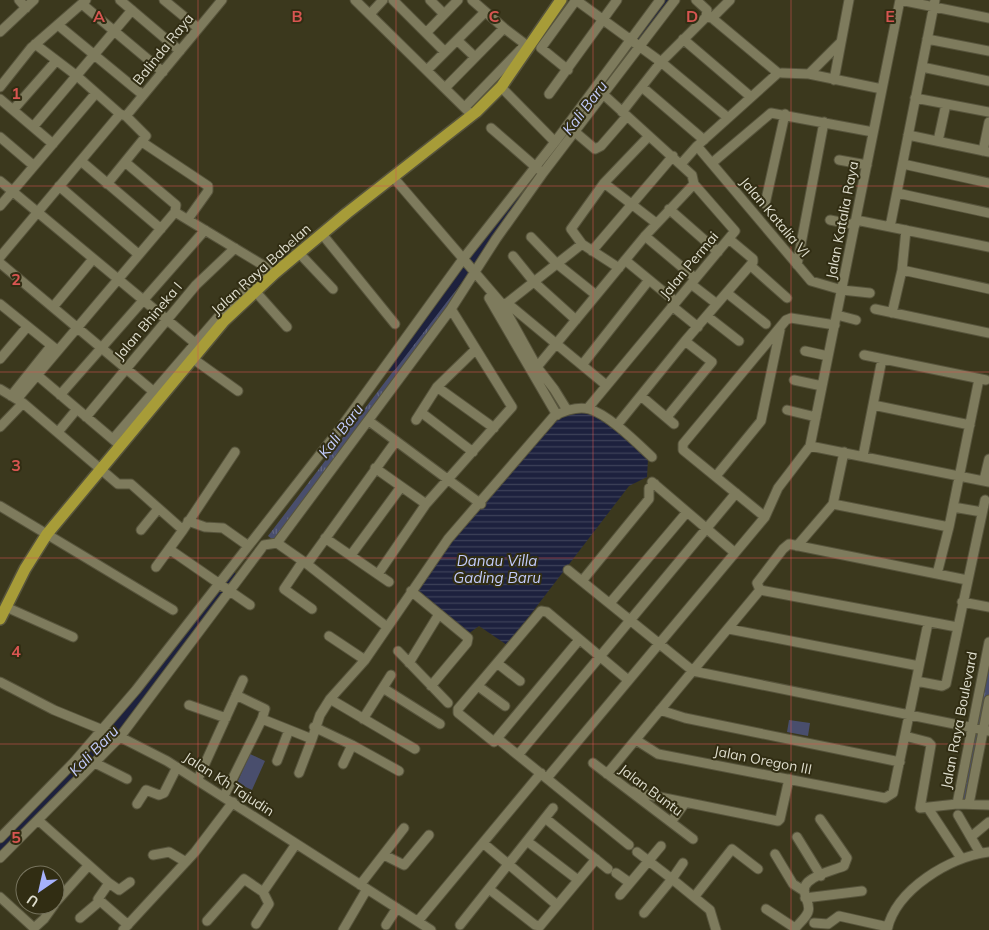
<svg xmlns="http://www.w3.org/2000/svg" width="989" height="930" font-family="Mulish,sans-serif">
<defs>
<pattern id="grass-tufts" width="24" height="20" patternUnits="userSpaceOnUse" patternTransform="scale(1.25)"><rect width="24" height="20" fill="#494e6d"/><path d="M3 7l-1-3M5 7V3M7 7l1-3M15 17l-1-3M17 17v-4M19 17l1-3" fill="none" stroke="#636781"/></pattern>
<pattern id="water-rules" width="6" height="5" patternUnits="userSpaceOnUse" patternTransform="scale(1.25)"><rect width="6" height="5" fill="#1d213e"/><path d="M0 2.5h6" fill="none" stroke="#3d4159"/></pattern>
</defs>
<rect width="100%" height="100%" fill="#3b381d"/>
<path fill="url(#grass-tufts)" d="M470 274 473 278 277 543 268 536 445 303Z
M989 642V700L969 804H957Z"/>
<path fill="#494e6d" d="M789 720 810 723 808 736 787 732Z
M250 754 265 761 252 790 237 783Z"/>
<path fill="url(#water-rules)" d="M588 412 613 428 648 459 647 477 629 486 507 645 479 626 468 634 416 590 450 541 559 418 568 414Z"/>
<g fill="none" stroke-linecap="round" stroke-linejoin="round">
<path stroke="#1d213e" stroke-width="12" d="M556 148 667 0
M391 365 543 166
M0 848 120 723 230 576"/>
<g stroke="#57543c" stroke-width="11">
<path id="minor" d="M19 0 26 8
M120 0 180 51
M164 0 198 28
M355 0 472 115
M393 0 445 52
M430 0 444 14
M472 0 504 28 529 47
M576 0 661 62 727 117
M696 0 707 10 706 17
M900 0 989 18
M82 4 163 72
M370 14 383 0
M712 18 730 0
M58 25 143 95
M0 32 34 0
M426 33 458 0
M683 39 751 97
M927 39 989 51
M457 40 475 57
M35 44 77 76 120 114
M922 67 989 81
M427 70 485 12
M568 70 541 48 576 0
M782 73 809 74 882 89
M809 74 840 43
M834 80 849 0
M0 87 31 48 86 0
M501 87 555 142
M642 87 704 140
M445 88 504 28
M549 94 617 0
M915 98 989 112
M0 99 53 144
M465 107 525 45
M13 110 56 61
M622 112 661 62 706 17 712 18 778 73 697 146 681 164
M126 116 222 0
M33 127 132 10
M491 128 538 169
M575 132 595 149 601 146 627 116
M908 135 989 152
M0 137 34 166
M938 141 946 104
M142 142 208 186V191L188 219
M697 146 811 281 842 290 870 293
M983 151 989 122
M839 160 867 165
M81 161 161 229
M125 162 176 205 175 212
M712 163 771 113 873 132
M903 164 989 183
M393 177 502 304 537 367 554 389 567 410
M0 181 201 348
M604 183 656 223
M59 186 138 254
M897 193 989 213
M765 204 785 114
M0 206 96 93
M669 209 718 252
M175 212 271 270
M830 220 855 225
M856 220 989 247
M890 227 935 0
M322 234 395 324
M645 236 695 278
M531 237 556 263 596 295
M592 251 673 156
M299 253 333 289
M513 256 534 282 576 320
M0 257 120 114 126 116 146 136 107 184
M625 260 676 302
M0 263 154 392
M797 265 824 122
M751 266 787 298
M619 268 582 244 571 229 604 183 649 136
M902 270 989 289
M691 284 717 304
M255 291 287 327
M727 293 766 324
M489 298 557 415
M507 303 582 244
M0 304 57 350
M498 305 507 303 606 385
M672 306 698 327
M53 307 93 259
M875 309 989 333
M892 313 902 270 906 230
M837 315 856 320
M707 316 739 341
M805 351 828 356
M864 355 986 380
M192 358 238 391
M0 359 27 327
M582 365 649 280
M537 367 645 236 694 184
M37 375 116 442
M794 380 822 386
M437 387 494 428
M0 389 23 403 118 484H131L183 530 235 452
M60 395 205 230
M11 396 51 346
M641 396 674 424
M17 399 175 212
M873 405 970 425
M588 408 735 231 694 184 692 175 604 95
M787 410 816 417
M422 413 473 452
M86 417 196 285 235 248
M667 417 712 362 685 341
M416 420 437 387 475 350
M369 421 481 504
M617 425 685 341 753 262V259L729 239
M0 427 23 403
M58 432 77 409
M113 439 225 309 267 268
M810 446 989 482
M863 456 882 359
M375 468 426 504
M716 476 761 421 780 330
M984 480 989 459
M652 482 734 552
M833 504 949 527
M0 506 173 610
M953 507 982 512
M765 517 683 450V444L786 320 791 318 835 325
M188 521 205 527 223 528 247 545
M141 530 158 509
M325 538 389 582
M277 543 451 309 496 239 543 173 675 0
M797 546 833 504 844 452
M169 549 250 605
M351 555 401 487
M303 561 284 589 312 609
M307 564 396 441
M156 567 183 530
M568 570 693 671 989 731
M378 574 426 504 512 407 451 309
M937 574 949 527 979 379
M582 581 649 499V488L655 484
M411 591 468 638 467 643 431 686
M962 602 989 607
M610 603 687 512
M6 607 73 637
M957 627 760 590 757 583 783 549 789 544 967 580
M729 629 919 666
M329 636 365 660
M579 640 494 742 458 713V709L541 611 547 612 628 680
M398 651 448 703
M409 663 439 614
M497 663 520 681
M916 681 942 686 946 684 985 500
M0 682 54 710 120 737 167 761 431 930
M478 686 505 706
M383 688 440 724
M236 695 265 709 262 719
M330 699 415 749
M189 705 226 718
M660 710 685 718 900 762
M363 719 391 675
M314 727 352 745 399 771
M905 736 928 742 931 745 920 808 957 804 989 805
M498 739 629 845
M636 740 658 754 885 798 893 793 928 623
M518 755 736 493
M277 761 289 730
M95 763 127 779
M593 763 693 839
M343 764 352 745
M299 773 312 739
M607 774 760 590
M547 778 765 517 778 488 810 446 900 0
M198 779 243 680
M630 791 778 821 780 819 789 779
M224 796 262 719 312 739 320 715 330 699 365 660 448 539 554 416C564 411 577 406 589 409 608 414 637 443 652 457
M137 804 146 790 159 795 164 793 177 767
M957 804 989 642
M969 804 989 700
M928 808 961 858
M958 815 980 853
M545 818 608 869
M38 820 109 883
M671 822 685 803
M972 836 989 822
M797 837 821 876
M0 838 74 762 136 690 339 430 463 259 555 142 660 0
M527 841 578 880
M483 843 557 905
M637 852 672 879 644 913
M775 854 793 884 804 891
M153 855 169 852 186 862
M384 855 404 865 429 835
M0 858 120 737 264 545 277 543 307 564 387 627
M683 863 672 879 710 910 716 930
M616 873 630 883
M360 885 404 828
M489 889 535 925 540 926 596 859
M620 895 661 846
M695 896 732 849 758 869
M0 897 34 928 44 919 54 905
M805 898 862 891
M55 903 88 866
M766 909 795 928
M80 918 100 901
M207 921 244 879 263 892 296 844
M418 921 541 773
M814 923 828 924 839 916 888 927
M256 924 269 904 263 892
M128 925 98 899 109 883 119 890 130 882
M386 925 397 908
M460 925 553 808
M123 930 195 852 233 802
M343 930 367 889
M794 930C798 924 806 918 808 912 812 902 798 892 808 882 816 874 834 870 844 866L847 858 820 819
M887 930C896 889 950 857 989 852"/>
</g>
<g stroke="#57543c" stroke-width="14">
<path id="major" d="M0 619 25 569 47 534 224 321 275 273 347 213 476 112 501 87 561 0"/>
</g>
<use href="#minor" stroke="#7e7b5d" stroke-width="9"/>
<use href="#major" stroke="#a79c38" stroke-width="11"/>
</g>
<path fill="none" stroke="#d85551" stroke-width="1" stroke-opacity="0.55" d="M198 0V930M396 0V930M593 0V930M791 0V930M0 186H989M0 372H989M0 558H989M0 744H989"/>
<g text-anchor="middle" stroke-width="4" stroke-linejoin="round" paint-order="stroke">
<g font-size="14" fill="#deddcd" stroke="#312d13">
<text transform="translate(163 49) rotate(-51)" y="5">Balinda Raya</text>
<text transform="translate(775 217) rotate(50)" y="5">Jalan Katalia VI</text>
<text transform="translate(842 220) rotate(-79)" y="5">Jalan Katalia Raya</text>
<text transform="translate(689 265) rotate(-50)" y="5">Jalan Permai</text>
<text transform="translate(261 269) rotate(-42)" y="5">Jalan Raya Babelan</text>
<text transform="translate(148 321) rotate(-50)" y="5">Jalan Bhineka I</text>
<text transform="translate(959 720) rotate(-79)" y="5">Jalan Raya Boulevard</text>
<text transform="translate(763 760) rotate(11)" y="5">Jalan Oregon III</text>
<text transform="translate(229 784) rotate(33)" y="5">Jalan Kh Tajudin</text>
<text transform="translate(651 790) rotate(37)" y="5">Jalan Buntu</text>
</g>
<g font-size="15" font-style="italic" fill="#c2cbfb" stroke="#312d13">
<text transform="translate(585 108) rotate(-53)" y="5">Kali Baru</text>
<text transform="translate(341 431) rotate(-53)" y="5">Kali Baru</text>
<text x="497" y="566">Danau Villa<tspan x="497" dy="17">Gading Baru</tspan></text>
<text transform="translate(94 751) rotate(-46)" y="5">Kali Baru</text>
</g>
</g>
<g font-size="16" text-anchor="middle" font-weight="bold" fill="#d85551" stroke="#312d13" stroke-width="4" stroke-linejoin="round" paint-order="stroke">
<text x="99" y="22">A</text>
<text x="297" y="22">B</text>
<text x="494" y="22">C</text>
<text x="692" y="22">D</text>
<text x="890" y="22">E</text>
<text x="16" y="99">1</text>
<text x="16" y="285">2</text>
<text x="16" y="471">3</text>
<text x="16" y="657">4</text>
<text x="16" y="843">5</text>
</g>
<g transform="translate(40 890) rotate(214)"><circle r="24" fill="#312d13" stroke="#76735d"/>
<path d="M0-4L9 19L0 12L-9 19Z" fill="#a6b1fc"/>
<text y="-8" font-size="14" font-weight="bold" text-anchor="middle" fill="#deddcd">U</text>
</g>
</svg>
